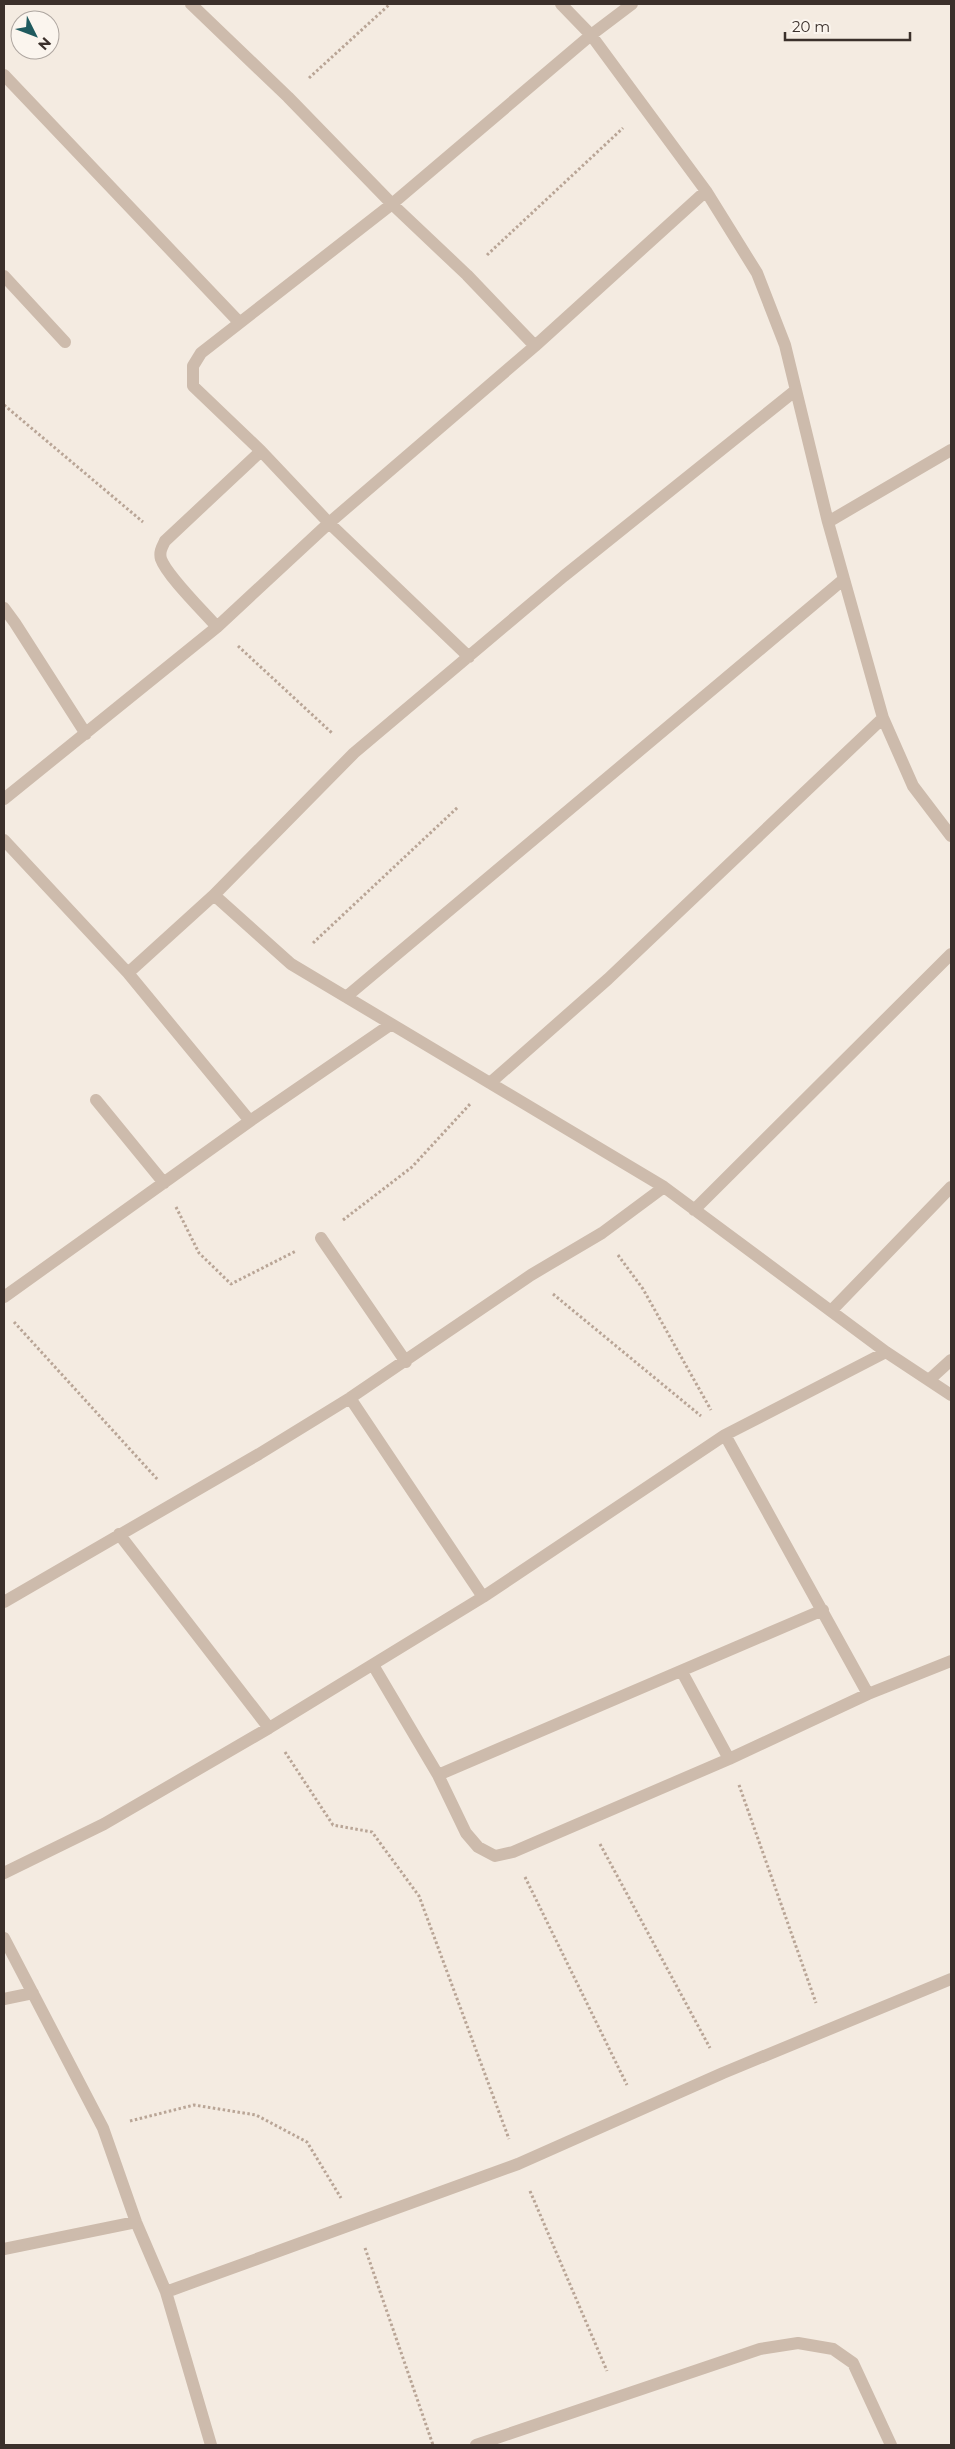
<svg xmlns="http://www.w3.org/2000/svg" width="955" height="2449" font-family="Montserrat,sans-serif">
<rect width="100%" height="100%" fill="#f4ebe1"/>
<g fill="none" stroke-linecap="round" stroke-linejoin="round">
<path stroke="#b9a596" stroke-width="3" stroke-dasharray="2.5 2.5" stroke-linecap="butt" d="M309 78 390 4
M487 255 623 128
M4 405 143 522
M238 646 332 733
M313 943 458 807
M176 1207 199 1253 231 1284 296 1251
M343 1220 412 1167 471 1103
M618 1255 643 1289 711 1410
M553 1294 701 1416
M14 1322 158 1480
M285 1752 333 1825 372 1832 419 1896 509 2139
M739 1785 816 2003
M600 1844 710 2048
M525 1877 627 2085
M130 2121 194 2105 256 2115 307 2142 341 2198
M530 2191 607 2371
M365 2248 433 2445"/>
<path stroke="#cdbbac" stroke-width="12" d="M191 4 288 97 392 204 467 275 535 346 706 191
M561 4 591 35 706 191 757 273 785 345 828 522 883 718 913 786 951 836
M4 75 239 322
M4 276 65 342
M828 522 951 450
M4 608 15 623 86 734
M217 627C204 612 167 576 161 559 159 552 162 547 165 541L261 451
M469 657 329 523 261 451 193 386V366L201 353 392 204 591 35 632 4
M4 799 217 627 329 523 535 346
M4 840 128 973 250 1121
M214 895 291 964 664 1187 886 1352 951 1395
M128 973 214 895 354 753 564 576 796 390
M346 997 844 579
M490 1083 608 979 883 718
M96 1100 164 1183
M694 1210 951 954
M321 1238 406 1362
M4 1297 250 1121 390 1025
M832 1310 951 1187
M929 1380 951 1360
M350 1398 483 1597
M725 1435 868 1694
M119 1534 269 1728
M4 1602 259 1454 350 1398 531 1275 602 1233 664 1187
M373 1665 438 1775 466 1833 478 1847 495 1856 513 1852 729 1759 868 1694 951 1661
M682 1672 729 1759
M438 1775 823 1610
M4 1873 104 1824 269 1728 483 1597 725 1435 886 1352
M4 1938 103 2128 136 2222 166 2292 211 2445
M4 1999 33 1993
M4 2249 136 2222
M166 2292 518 2164 723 2073 951 1979
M476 2445 760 2349 798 2343 833 2349 853 2363 891 2445"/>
</g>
<rect width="955" height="2449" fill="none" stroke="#3b302b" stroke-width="10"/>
<g transform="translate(35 35) rotate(132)"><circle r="24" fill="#fbf5ee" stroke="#aea6a0"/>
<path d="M0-4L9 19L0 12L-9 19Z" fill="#1f5a5e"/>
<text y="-8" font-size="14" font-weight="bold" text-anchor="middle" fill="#3b302b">N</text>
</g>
<path d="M785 32v8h125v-8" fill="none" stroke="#3b302b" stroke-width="2.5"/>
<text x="792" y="32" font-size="15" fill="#3b302b" stroke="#fbf5ee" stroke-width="4" paint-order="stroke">20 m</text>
</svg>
